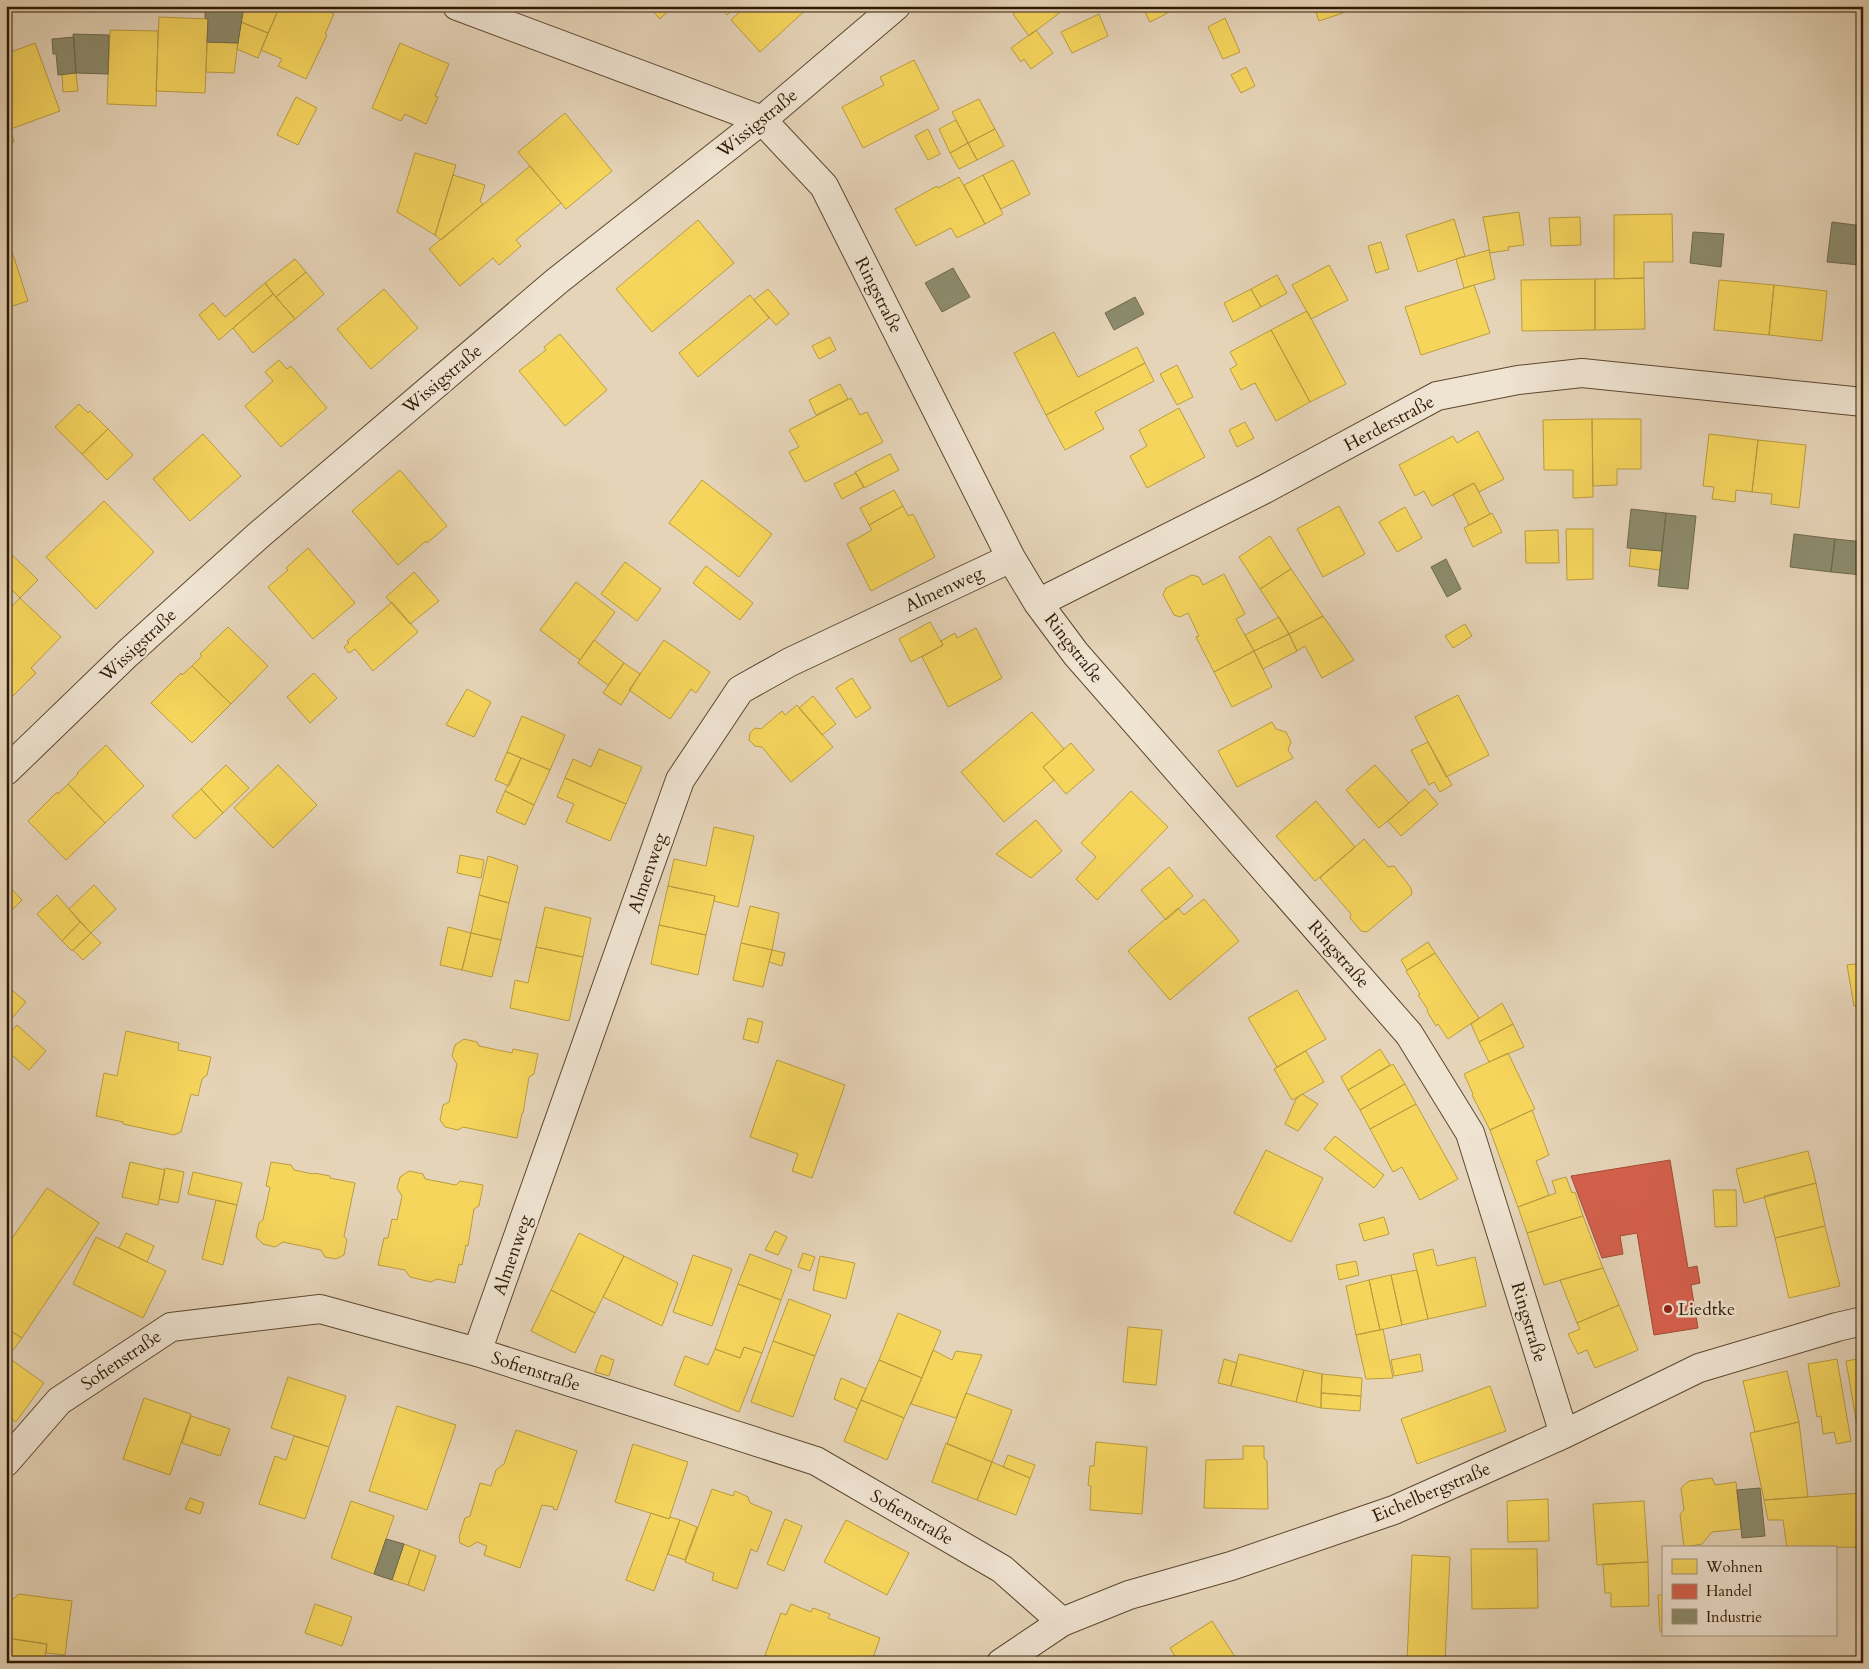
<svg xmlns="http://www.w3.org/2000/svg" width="1869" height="1669" font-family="Cardo,serif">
<rect width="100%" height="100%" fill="#e6d4b8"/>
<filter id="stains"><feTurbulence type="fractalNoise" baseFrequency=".004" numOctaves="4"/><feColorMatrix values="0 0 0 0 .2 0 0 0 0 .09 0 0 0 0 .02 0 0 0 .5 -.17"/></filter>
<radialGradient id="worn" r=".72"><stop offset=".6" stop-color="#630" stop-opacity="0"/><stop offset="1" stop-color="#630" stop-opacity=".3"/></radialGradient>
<path fill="#f6d55c" stroke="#ba9d41" d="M244 6H280L268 33 241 22Z
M280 6H316L334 14 325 34 327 35 306 79 278 66 282 59 261 50Z
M648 6H673L660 19Z
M718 6H737L727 15Z
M746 6H810L760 52 731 20Z
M1023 6H1064L1066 8 1029 36 1013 14Z
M1142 6H1181L1150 22Z
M1314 6H1341L1343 13 1319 21Z
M1099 14 1108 36 1072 53 1061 32Z
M159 17 208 19 205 93 156 91Z
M1225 18 1240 52 1223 59 1208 27Z
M241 22 268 33 258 58 237 49Z
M110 30 158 31 156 106 107 104Z
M1036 30 1053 53 1031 69 1024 59 1021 62 1011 48Z
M207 42 238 43 234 73 206 72Z
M35 43 60 111 8 130 6 125V54Z
M400 43 449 64 435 96 438 97 426 124 405 114 401 121 372 108Z
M914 60 939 109 863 148 842 107 884 85 880 77Z
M1246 67 1255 86 1241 93 1231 75Z
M76 73 78 91 63 92 62 74Z
M296 97 317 108 298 145 277 135Z
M979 99 995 129 968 143 952 112Z
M565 113 612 171 566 209 518 152Z
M956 120 968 143 950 153 939 129Z
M6 125 8 130 10 129 14 142 6 145Z
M928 129 940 154 928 160 915 136Z
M995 129 1004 146 977 160 968 143Z
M968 143 977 160 959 169 950 153Z
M415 153 456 165 435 235 397 212Z
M1013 160 1030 194 1001 209 983 175Z
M530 166 561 203 516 240 521 246 499 265 493 258 460 286 429 249Z
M453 175 485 185 480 201 483 204 441 240 435 235Z
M983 175 1003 214 985 224 964 185Z
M959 177 985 224 957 238 951 228 916 246 895 209 937 186 938 188Z
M1519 212 1524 245 1508 247 1509 250 1490 253 1483 217Z
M1672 214 1673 262H1644V278L1614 279V215Z
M1580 217 1581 245 1551 246 1549 218Z
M1454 219 1465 256 1418 272 1406 235Z
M698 220 734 263 652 332 616 289Z
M6 233 28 301 6 308Z
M1381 242 1389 269 1376 273 1368 246Z
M1489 250 1495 279 1464 288 1456 259Z
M295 259 306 272 276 297 265 283Z
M1329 265 1348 300 1311 319 1292 285Z
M306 272 324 294 295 319 276 297Z
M1277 275 1287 293 1261 307 1251 289Z
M1644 278 1645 329 1595 330V279Z
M1595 279V330L1522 331 1521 280Z
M1719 280 1774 285 1769 335 1714 330Z
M265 283 273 294 219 340 199 315 213 303 225 317Z
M1474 285 1490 333 1421 355 1405 307Z
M1774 285 1827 291 1822 341 1769 335Z
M384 289 418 328 371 369 337 329Z
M768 289 789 314 776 325 754 300Z
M1251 289 1261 307 1233 322 1224 303Z
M273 294 295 319 253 353 233 328Z
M750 295 769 318 698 377 679 353Z
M1307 311 1346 384 1310 402 1271 330Z
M1271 330 1310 402 1276 421 1255 383 1241 390 1230 369 1237 365 1230 352Z
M1054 332 1078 377 1137 347 1145 363 1046 415 1014 353Z
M560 334 607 390 565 426 519 371 546 350 544 347Z
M830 337 836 350 819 359 812 346Z
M279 360 287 369 291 366 327 408 281 447 245 406 273 381 265 372Z
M1145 363 1154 381 1095 412 1104 429 1065 450 1046 415Z
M1177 365 1193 397 1177 405 1160 374Z
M840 384 848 399 816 415 809 400Z
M851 398 860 415 867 412 883 442 805 482 789 452 799 447 789 430Z
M79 404 88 413 90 411 108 429 82 454 55 427Z
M1179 408 1205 457 1147 488 1130 456 1147 446 1139 430Z
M1592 419H1641V469H1617V485L1593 486Z
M1592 419 1593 497 1573 498V470H1544L1543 420Z
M1245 422 1254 438 1237 447 1229 430Z
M108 429 133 455 107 480 82 454Z
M1478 431 1504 479 1479 492 1474 483 1432 506 1424 491 1415 496 1399 465 1453 436 1457 443Z
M203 434 241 476 190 521 153 479Z
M1709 434 1758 440 1752 492 1736 490 1735 502 1712 499 1714 487 1703 486Z
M1758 440 1806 445 1799 508 1771 504 1772 494 1752 492Z
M890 454 899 470 864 488 855 472Z
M400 470 447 526 427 543 426 541 398 565 352 511Z
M856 473 864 487 842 499 834 484Z
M702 480 772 534 739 577 669 523Z
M1474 483 1490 514 1469 525 1453 494Z
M894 490 903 506 869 525 860 508Z
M1863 493V523H1859Z
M104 501 154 552 96 609 46 557Z
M903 506 908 516 913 514 935 557 871 591 847 544 872 530 869 525Z
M1339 506 1365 554 1323 577 1297 529Z
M1405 507 1422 538 1397 552 1379 522Z
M1492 513 1502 532 1473 547 1464 528Z
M1566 529H1593V579L1567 580Z
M1558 530 1559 563H1526L1525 531Z
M1270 536 1291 569 1260 589 1239 557Z
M308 548 355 603 313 639 268 587 288 570 286 568Z
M1631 548 1662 551 1660 570 1629 566Z
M6 549 38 580 20 598 6 584Z
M625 562 661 589 637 621 601 594Z
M706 566 753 603 740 620 693 583Z
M1291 569 1323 616 1289 634 1260 589Z
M414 572 439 601 410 624 386 597Z
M1224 574 1245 614 1236 619 1254 651 1214 672 1196 637 1199 636 1188 613 1180 617 1174 615 1163 595 1166 588 1192 575 1199 577 1203 585Z
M576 582 615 612 580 660 540 630Z
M20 598 61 637 31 668 36 673 6 703V612Z
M392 602 418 632 373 671 355 649 349 653 344 647 349 643 347 641Z
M1323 616 1354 660 1322 678 1305 646 1297 651 1289 634Z
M1279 617 1289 634 1254 651 1245 635Z
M930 622 943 645 911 662 899 639Z
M1465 624 1472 636 1453 648 1445 636Z
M228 627 268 666 231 704 192 666 202 656 200 654Z
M976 628 1002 678 948 707 922 657 943 645 941 641 955 633 957 638Z
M1289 634 1297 651 1263 669 1254 651Z
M594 640 624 663 608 685 578 663Z
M664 640 710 672 696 693 691 689 670 719 629 690Z
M1254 651 1272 687 1232 707 1214 672Z
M624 663 640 674 621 705 603 693Z
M192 666 231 704 192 743 151 703 181 673 182 675Z
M314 673 337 698 310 723 287 697Z
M852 678 871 708 856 718 836 688Z
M467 689 491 702 474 737 446 725Z
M1458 695 1489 755 1446 777 1415 717Z
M813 696 836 724 822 735 799 708Z
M797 705 833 747 791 782 762 747 755 746 749 740 750 733 755 728 761 729 782 711 785 715Z
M1032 712 1064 749 1043 767 1054 780 1004 822 961 772Z
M522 716 565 735 550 770 507 752Z
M1272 722 1276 729 1286 732 1291 742 1288 750 1293 758 1237 787 1218 751Z
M1428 742 1452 785 1440 792 1434 782 1429 785 1411 750Z
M1071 743 1094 770 1066 794 1043 767Z
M106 745 144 786 105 823 68 784 78 774 77 773Z
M599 749 642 767 626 804 565 778 573 759 591 767Z
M507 752 521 758 509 786 495 780Z
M521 758 550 770 534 805 505 791Z
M226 765 249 788 223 813 201 789Z
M278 765 317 805 273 848 234 808Z
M1375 765 1409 803 1379 828 1346 790Z
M565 778 626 804 610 841 566 822 574 804 557 797Z
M68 784 105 823 66 860 28 821 57 792 58 794Z
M201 789 223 813 195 839 172 816Z
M1425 789 1438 804 1401 836 1388 821Z
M505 791 534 805 525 825 496 812Z
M1131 791 1168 827 1097 900 1076 879 1096 857 1081 843Z
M1316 801 1355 847 1315 881 1276 836Z
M1036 820 1062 851 1031 878 996 854Z
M714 827 754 836 738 907 714 901 715 896 668 886 674 859 706 866Z
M1364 839 1388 867 1394 866 1411 888 1412 894 1367 932 1361 931 1350 918 1351 914 1320 878Z
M460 855 484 860 481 878 457 873Z
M488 856 518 866 509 903 479 895Z
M1169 867 1193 896 1166 920 1141 890Z
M6 883 22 900 6 916Z
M94 885 116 909 91 933 69 909Z
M668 886 715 896 706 935 659 925Z
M57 895 80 922 62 941 37 914Z
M479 895 509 903 501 940 471 933Z
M1204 899 1239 941 1170 1000 1128 951 1178 908 1184 915Z
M750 906 779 913 772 950 741 943Z
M545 907 591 918 583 957 536 947Z
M80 922 91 933 72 951 62 941Z
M659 925 706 935 698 975 651 964Z
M448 927 471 933 462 970 440 965Z
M91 933 101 943 83 960 73 950Z
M471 933 501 940 492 977 462 970Z
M1428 942 1435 953 1407 970 1401 960Z
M741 943 772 950 763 987 733 980Z
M536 947 583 957 569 1021 510 1008 515 980 528 983Z
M772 950 785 953 782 966 769 962Z
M1435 953 1479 1018 1448 1039 1438 1024 1436 1026 1427 1011 1428 1010 1418 995 1420 994 1406 971Z
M1863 963V1004L1854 1006 1847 965Z
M6 985 26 1002 6 1025Z
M1297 990 1326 1039 1277 1067 1248 1018Z
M1502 1003 1513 1024 1479 1042 1471 1024Z
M748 1018 763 1022 758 1043 743 1039Z
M1513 1024 1524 1047 1489 1062 1479 1042Z
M17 1025 46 1051 29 1070 6 1050V1037Z
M126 1031 179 1043 178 1050 211 1057 207 1075 202 1079 198 1096 191 1094 181 1132 174 1135 123 1124V1122L96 1116 104 1073 117 1076Z
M464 1039 477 1042 479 1046 512 1053 513 1049 538 1054 534 1074 529 1077 523 1113H522L517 1138 463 1127 458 1130 445 1127 440 1120 443 1105 449 1102 457 1064 452 1056 455 1045Z
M1380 1049 1390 1065 1348 1090 1341 1077Z
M1306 1051 1324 1082 1292 1100 1274 1069Z
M1508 1053 1535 1109 1490 1130 1472 1095 1473 1094 1464 1074Z
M777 1060 845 1085 812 1178 792 1171 798 1154 750 1137Z
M1393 1064 1405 1084 1360 1110 1348 1090Z
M1405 1084 1416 1104 1370 1129 1360 1110Z
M1302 1094 1318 1104 1298 1131 1285 1124 1296 1099Z
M1416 1104 1458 1179 1420 1200 1402 1167 1393 1172 1370 1129Z
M1532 1110 1549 1155 1536 1161 1549 1195 1518 1207 1490 1130Z
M1335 1136 1384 1175 1374 1188 1324 1149Z
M1266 1150 1323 1178 1291 1242 1234 1213Z
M1808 1151 1816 1183 1744 1203 1736 1169Z
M130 1162 165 1170 158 1205 122 1197Z
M271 1162 291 1165 294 1170 313 1174 314 1173 330 1176V1178L355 1183 344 1236 347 1240 344 1255 336 1259 325 1257 321 1250 283 1242 275 1247 263 1244 256 1237 259 1223 263 1220 270 1187 266 1186Z
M165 1168 184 1172 178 1203 159 1199Z
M409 1171 423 1174 425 1179 456 1185 460 1181 483 1185 479 1206 474 1209 468 1246 466 1245 462 1265 459 1264 455 1283 437 1279 431 1282 410 1277 405 1270 378 1265 384 1238H388L392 1219 397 1220 402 1196 397 1188 400 1177Z
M193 1172 242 1183 237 1205 188 1194Z
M1566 1177 1572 1193 1575 1192 1583 1216 1527 1233 1518 1207 1556 1193 1552 1181Z
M1816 1183 1825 1226 1775 1238 1764 1196Z
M47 1188 99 1223 22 1338 6 1328V1247Z
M1713 1190H1736L1737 1226 1715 1227Z
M216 1200 237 1205 223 1265 202 1259Z
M1583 1216 1603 1268 1544 1285 1527 1233Z
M1384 1217 1389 1234 1364 1241 1359 1224Z
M1825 1226 1840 1286 1789 1298 1775 1238Z
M775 1231 787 1237 778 1255 765 1250Z
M126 1233 154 1246 147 1262 119 1248Z
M579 1233 624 1256 595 1313 551 1290Z
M96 1237 166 1271 143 1318 73 1284Z
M1433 1249 1437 1266 1475 1257 1486 1306 1428 1319 1413 1254Z
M803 1253 815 1257 810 1271 798 1267Z
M750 1254 792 1270 781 1300 738 1284Z
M693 1255 732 1269 712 1326 673 1312Z
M624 1256 678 1283 662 1326 603 1297Z
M820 1256 855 1263 846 1299 813 1290Z
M1356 1261 1359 1275 1339 1280 1336 1265Z
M1603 1268 1619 1305 1577 1323 1560 1280Z
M1417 1270 1428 1319 1402 1325 1391 1275Z
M1391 1275 1402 1325 1380 1330 1369 1280Z
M1369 1280 1380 1330 1356 1335 1346 1286Z
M738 1284 781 1300 762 1353 744 1347 740 1358 715 1349Z
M551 1290 595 1313 575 1353 531 1331Z
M789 1299 831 1315 815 1356 773 1341Z
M1619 1305 1638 1350 1595 1368 1587 1350 1578 1354 1568 1334 1580 1329 1577 1323Z
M898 1313 941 1331 922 1378 879 1360Z
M1128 1327 1162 1330 1156 1385 1123 1382Z
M6 1328 22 1338 11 1353 6 1350Z
M1383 1329 1393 1378 1366 1379 1356 1335Z
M773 1341 815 1356 793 1417 751 1402Z
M744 1347 762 1353 739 1412 674 1385 685 1356 708 1365 715 1349 740 1358Z
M933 1350 952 1360 956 1351 982 1355 956 1418 911 1404Z
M1239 1354 1304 1370 1296 1402 1231 1386Z
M1420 1354 1423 1371 1394 1376 1391 1360Z
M601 1355 614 1360 609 1376 595 1372Z
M6 1356 44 1383 16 1422 6 1415Z
M1863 1358V1430L1858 1431 1846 1361Z
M1224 1359 1237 1363 1231 1386 1218 1383Z
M1837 1359 1851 1441 1837 1444 1834 1432 1823 1434 1821 1416 1817 1417 1808 1364Z
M879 1360 922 1378 904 1418 861 1400Z
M1304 1370 1322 1374 1321 1408 1296 1402Z
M1787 1371 1799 1422 1755 1432 1743 1381Z
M1322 1374 1362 1378 1361 1396 1321 1393Z
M288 1377 346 1396 329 1447 271 1428Z
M841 1378 866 1389 857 1409 834 1399Z
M1490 1386 1506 1431 1417 1464 1401 1419Z
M966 1393 1012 1410 992 1462 947 1444Z
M1321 1393 1361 1396 1360 1411 1321 1408Z
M144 1398 191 1414 170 1475 123 1459Z
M861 1400 904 1418 887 1460 844 1441Z
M397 1406 456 1425 427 1510 369 1491Z
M191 1416 230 1429 220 1456 182 1443Z
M1799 1422 1808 1497 1764 1500 1750 1433Z
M516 1430 577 1451 557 1510 553 1509 554 1507 542 1505 520 1568 484 1555 487 1546 477 1542 469 1547 460 1543 459 1537 465 1518 470 1516 480 1483 491 1486 496 1470 504 1464Z
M294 1436 329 1447 305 1519 259 1504 275 1456 286 1460Z
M1096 1442 1147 1447 1142 1514 1090 1510 1091 1486 1088 1485 1090 1466H1094Z
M946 1443 992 1462 977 1500 932 1482Z
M633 1444 688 1462 669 1519 615 1502Z
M1243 1446H1264V1458L1267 1461 1268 1509 1204 1508 1206 1460 1243 1459Z
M1008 1455 1035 1465 1030 1478 1003 1467Z
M992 1462 1030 1478 1016 1515 977 1500Z
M1712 1478 1715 1485 1736 1482 1741 1529 1712 1532 1702 1544 1684 1547 1680 1514 1684 1510 1681 1488 1689 1481Z
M712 1489 733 1496 735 1491 748 1497 750 1503 772 1512 757 1552 751 1549 737 1589 712 1580 714 1573 685 1562Z
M1862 1493 1863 1547 1787 1548 1783 1520H1768L1764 1500Z
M190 1498 204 1503 200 1514 185 1509Z
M1548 1499 1549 1541 1508 1542 1507 1501Z
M351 1501 394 1516 374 1574 331 1558Z
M1644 1501 1648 1562 1597 1565 1593 1504Z
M651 1513 669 1519 670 1517 680 1520 654 1591 626 1580Z
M785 1519 802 1526 784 1571 767 1564Z
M680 1520 697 1527 685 1560 668 1554Z
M846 1520 909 1553 887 1595 824 1562Z
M404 1544 420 1550 408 1585 392 1580Z
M1471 1549H1537L1538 1608 1472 1609Z
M420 1550 436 1556 424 1591 408 1585Z
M1412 1555 1450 1557 1445 1661 1407 1659Z
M1648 1562 1649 1606 1611 1607V1593H1605L1603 1564Z
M19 1594 72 1601 65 1655 46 1653 47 1644 6 1638V1605Z
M1658 1595H1663V1631H1660Z
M315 1604 352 1617 342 1646 305 1633Z
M791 1604 811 1612 813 1608 830 1614 828 1618 880 1638 871 1663H783L765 1655 781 1613 786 1615Z
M1212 1621 1239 1663H1179L1170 1648Z
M6 1638 47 1644 44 1663H6Z"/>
<path fill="#d6604d" stroke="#a44b36" d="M1670 1160 1688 1268 1697 1266 1700 1283 1691 1285 1698 1328 1654 1335 1637 1233 1620 1236 1623 1254 1602 1258 1571 1176Z"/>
<path fill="#8c8c6e" stroke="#706a4d" d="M205 6H244L238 43 207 42 208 19 205 18Z
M73 34 109 35 108 74 76 73Z
M74 37 76 73 58 75 56 54H53L52 39Z
M1832 222 1863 226 1860 265 1827 262Z
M1693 232 1724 234 1721 267 1690 263Z
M953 268 970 297 942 312 925 283Z
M1135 297 1144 314 1114 330 1105 313Z
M1631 509 1666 513 1662 551 1627 548Z
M1666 513 1696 516 1688 589 1658 586Z
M1794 534 1835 539 1831 572 1790 567Z
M1835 539 1863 542V575L1831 572Z
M1446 559 1461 589 1447 597 1431 567Z
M1760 1488 1765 1536 1742 1538 1737 1490Z
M386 1539 404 1544 392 1580 374 1574Z"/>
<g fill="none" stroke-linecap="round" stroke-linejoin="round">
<g stroke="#5d482f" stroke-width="30">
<path id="minor" d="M457 6 762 120 824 186 1011 558 1038 603 1076 654 1409 1034 1470 1133 1564 1434
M1038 603 1263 490 1437 396 1518 380 1582 373 1863 402
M6 771 127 654 260 534 557 281 762 120 896 6
M477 1352 680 780 740 690 790 662 1011 558
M6 1462 59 1401 171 1327 320 1309 477 1352 816 1461 1002 1569 1062 1622
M1001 1663 1062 1622 1129 1595 1231 1566 1394 1510 1564 1434 1699 1368 1837 1327 1863 1321"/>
</g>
<use href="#minor" stroke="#efe3d1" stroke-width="28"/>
</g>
<circle fill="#8f2418" stroke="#efe3d1" stroke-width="2" cx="1668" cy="1309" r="5"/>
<g text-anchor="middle" stroke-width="5" stroke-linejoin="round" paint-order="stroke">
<g font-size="18" fill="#2f1901" stroke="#efe3d1">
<text transform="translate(757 123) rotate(-39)" y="6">Wissigstraße</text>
<text transform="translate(879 295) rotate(63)" y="6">Ringstraße</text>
<text transform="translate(442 379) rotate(-40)" y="6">Wissigstraße</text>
<text transform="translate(1389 423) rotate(-28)" y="6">Herderstraße</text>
<text transform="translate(944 589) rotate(-25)" y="6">Almenweg</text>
<text transform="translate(138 645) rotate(-43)" y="6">Wissigstraße</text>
<text transform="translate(1074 648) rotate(52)" y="6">Ringstraße</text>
<text transform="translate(647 873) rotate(-71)" y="6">Almenweg</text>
<text transform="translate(1339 954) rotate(49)" y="6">Ringstraße</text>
<text transform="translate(512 1255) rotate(-71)" y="6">Almenweg</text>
<text transform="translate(1529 1322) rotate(73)" y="6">Ringstraße</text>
<text transform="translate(121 1360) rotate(-34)" y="6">Sofienstraße</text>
<text transform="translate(536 1371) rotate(18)" y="6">Sofienstraße</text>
<text transform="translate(1431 1492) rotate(-23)" y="6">Eichelbergstraße</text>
<text transform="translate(912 1517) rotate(30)" y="6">Sofienstraße</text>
</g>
<g font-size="18" fill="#2f1901" stroke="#efe3d1" text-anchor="start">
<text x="1678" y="1315">Liedtke</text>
</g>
</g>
<rect width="1869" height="1669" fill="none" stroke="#e6d4b8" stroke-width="25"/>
<rect x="8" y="8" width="1854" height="1654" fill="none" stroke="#2f1901" stroke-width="2.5"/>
<rect x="12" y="12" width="1844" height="1644" fill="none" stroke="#2f1901"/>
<rect x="1662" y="1546" width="175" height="90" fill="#efe3d1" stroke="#a2927e"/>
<rect x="1672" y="1559" width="25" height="15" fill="#f6d55c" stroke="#a2927e"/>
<text x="1706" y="1572" font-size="15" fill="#2f1901">Wohnen</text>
<rect x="1672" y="1584" width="25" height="15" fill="#d6604d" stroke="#a2927e"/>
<text x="1706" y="1596" font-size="15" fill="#2f1901">Handel</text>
<rect x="1672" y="1609" width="25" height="15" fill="#8c8c6e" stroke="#a2927e"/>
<text x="1706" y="1622" font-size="15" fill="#2f1901">Industrie</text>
<rect width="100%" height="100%" filter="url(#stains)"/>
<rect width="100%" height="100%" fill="url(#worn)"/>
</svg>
